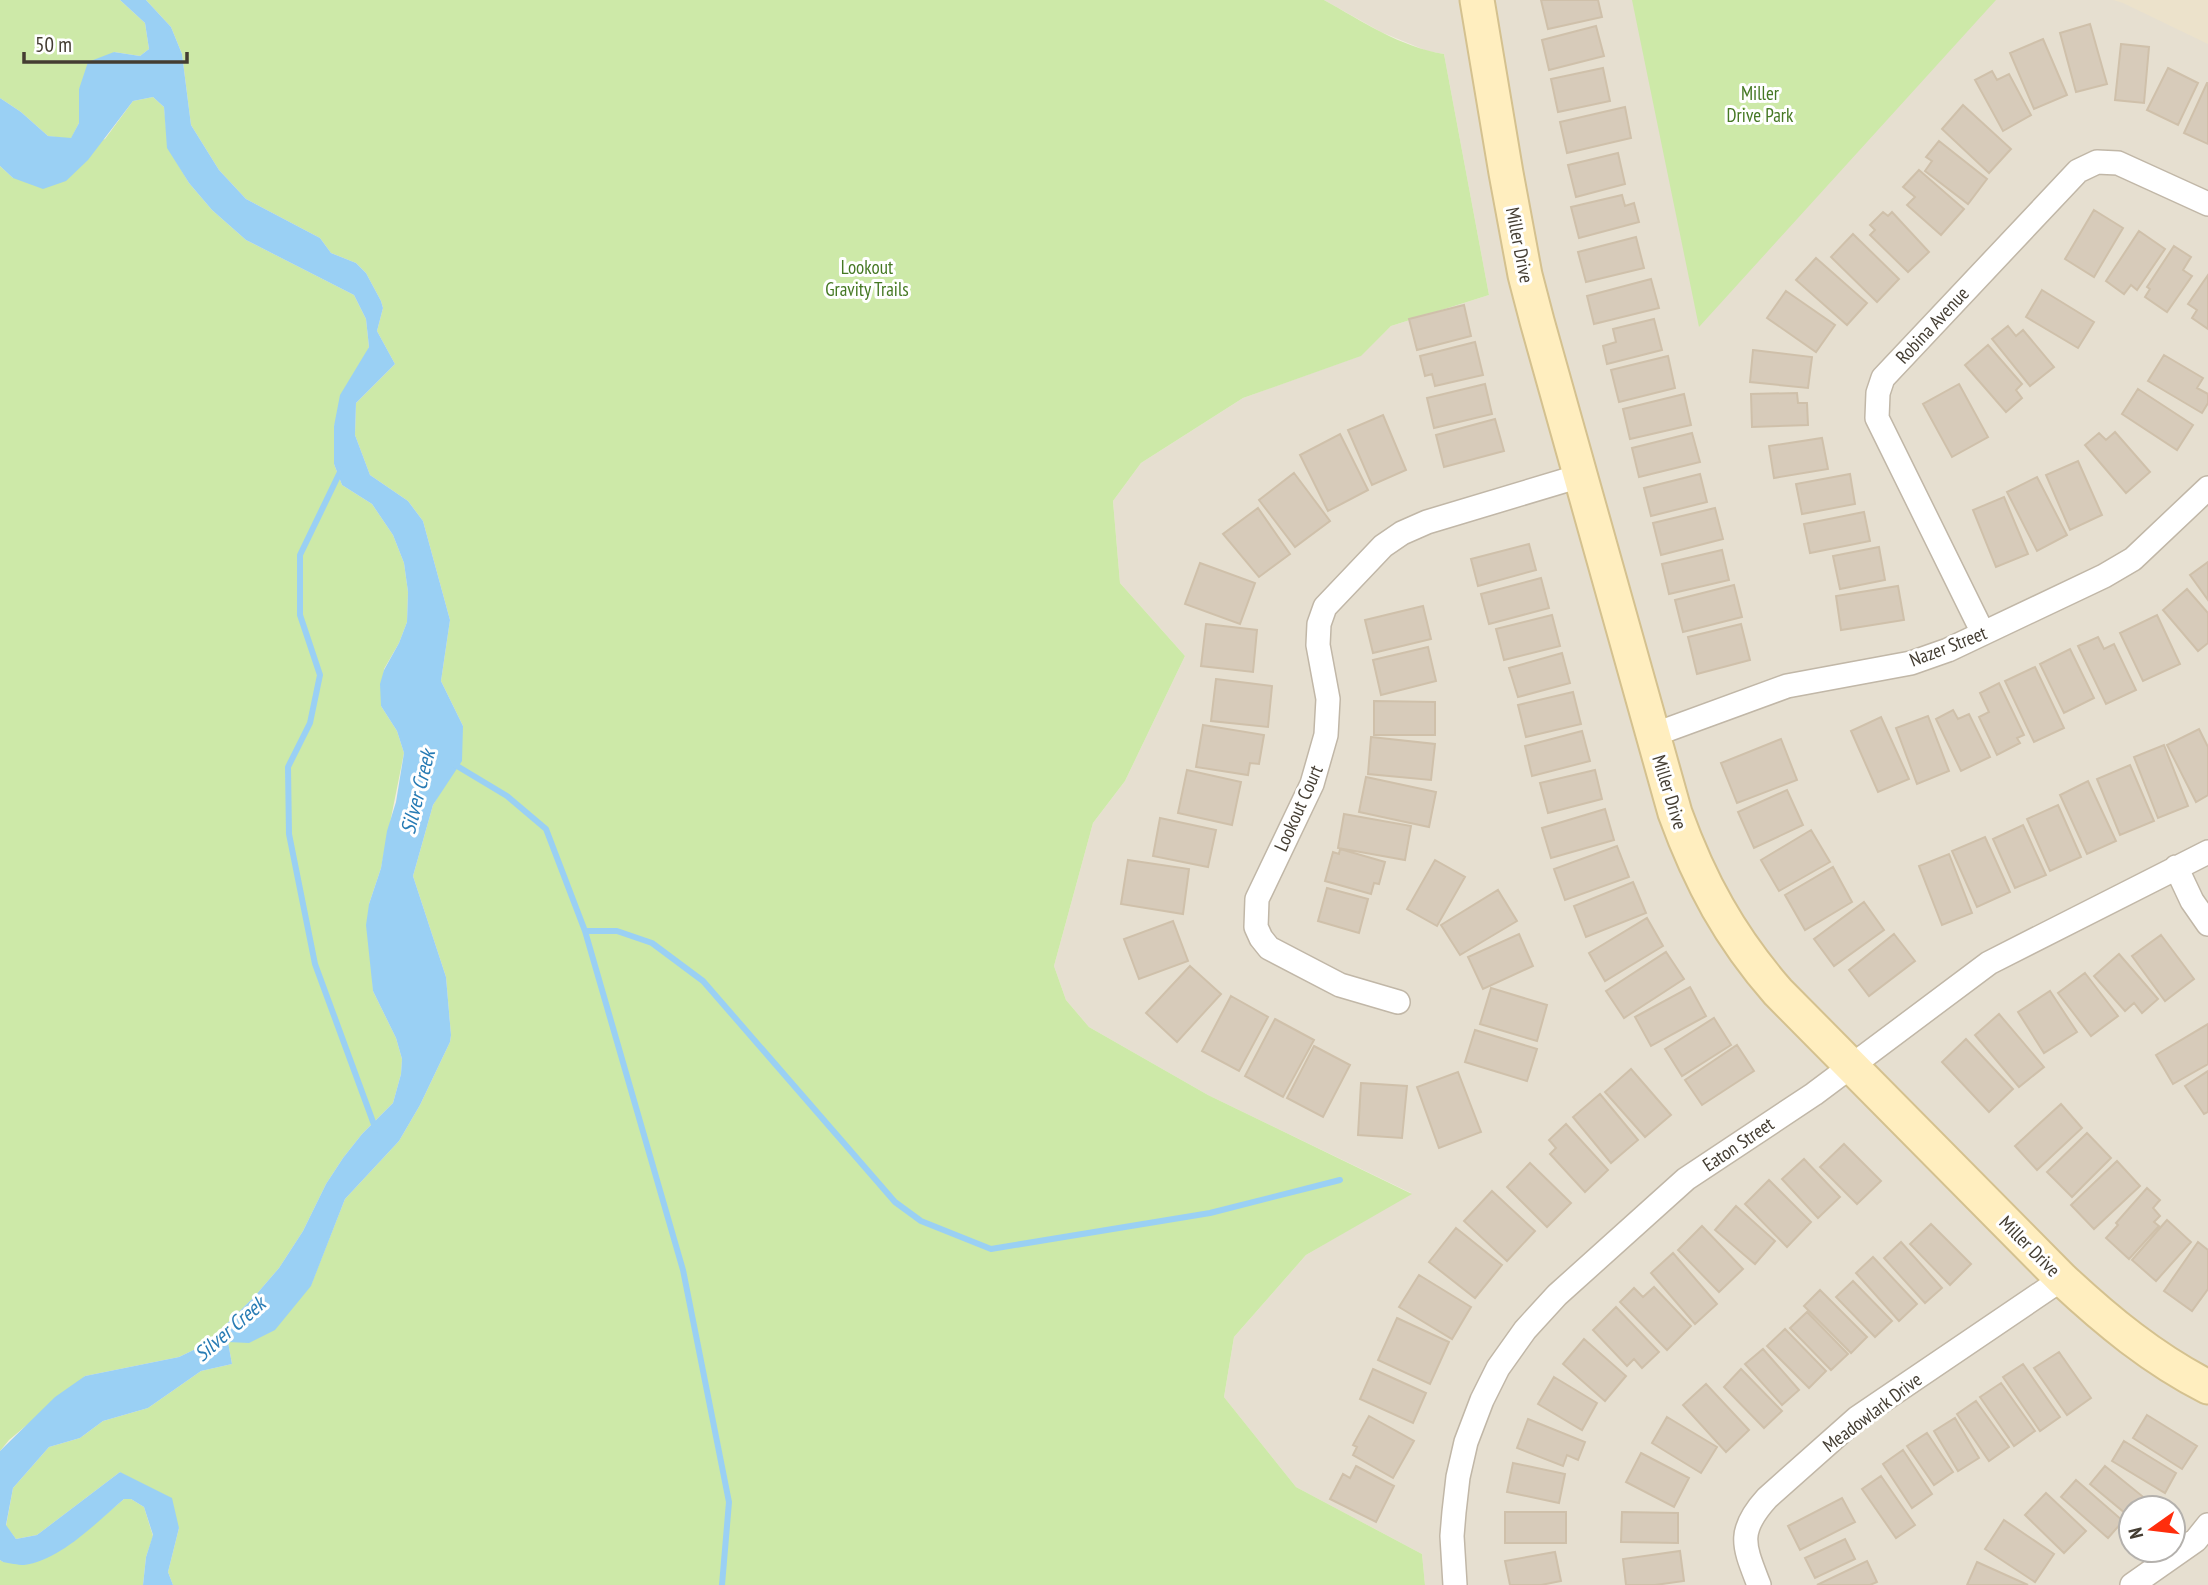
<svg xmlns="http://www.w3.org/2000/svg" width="2208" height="1585" font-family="'PT Sans Narrow',sans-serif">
<rect width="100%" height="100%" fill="#f2ede2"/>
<path fill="#e6dfd0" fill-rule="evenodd" d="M1324 0H2208V1585H1425L1422 1554 1296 1487 1224 1397 1234 1337 1306 1255 1411 1193 1208 1095 1089 1027 1066 1000 1054 966 1093 823 1125 781 1185 656 1120 583 1113 501 1141 463 1243 398 1360 356 1391 326 1489 295 1444 54 1427 51 1381 32ZM2131 1508H2173V1550H2131Z"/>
<path fill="#ece2cb" d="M2113 0H2208V44L2123 3Z"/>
<path fill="#cde9a8" d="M0 0H120L145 23 149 49 140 56 114 52 79 89V123L71 139 48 136 21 112 0 98Z
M146 0H1324C1362 21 1400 47 1444 54L1489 295 1391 326 1361 356 1243 398 1141 463 1113 501 1120 583 1185 656 1125 781 1093 823 1054 966 1066 1000 1089 1027 1208 1095 1412 1194 1306 1255 1234 1337 1224 1397 1296 1487 1422 1554 1425 1585H173L168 1572 179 1528 120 1472 37 1535 16 1539 6 1526 13 1488 49 1447 80 1438 103 1421 148 1408 201 1371 232 1364 228 1342 311 1285 345 1199 399 1141 420 1105 450 1042 451 1035 446 977 413 876 433 805 440 793 463 726 441 681 450 620 423 521 408 501 370 475 355 435 356 403 395 364 377 331 383 308 381 301 366 273 356 263 331 253 320 238 246 199 219 170 191 125 182 54 171 27Z
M1632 0H1996L1699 327Z
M153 97 164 107 168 148 189 183 212 210 246 240 354 295 366 319 369 347 334 426V464L342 485 372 504 393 535 404 563 408 592 407 622 399 643 384 669 381 706 397 731 404 753 381 868 369 904 373 991 396 1038 402 1059 401 1074 393 1103 362 1134 343 1158 326 1184 303 1231 279 1268 254 1297 206 1344 179 1357 85 1376 9 1440 0 1451V166L13 178 105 139 133 101Z
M124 1499H131L144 1507 153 1536 146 1557 143 1585H0V1560L3 1562 52 1555 81 1535Z"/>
<path fill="#9ad0f4" d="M120 0H146L171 27 182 54 191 125 219 170 246 199 320 238 331 253 356 263 366 273 381 301 383 308 377 331 395 364 356 403 355 435 370 475 408 501 423 521 450 620 441 681 463 726 462 761 433 805 413 876 446 977 451 1035 450 1042 420 1105 399 1141 345 1199 311 1286 275 1330 249 1343 228 1342 232 1364 201 1371 148 1408 103 1421 80 1438 49 1447 13 1488 6 1525 16 1539 37 1535 120 1472 172 1498 179 1528 168 1572 173 1585H143L146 1557 153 1535 144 1507 131 1499H124C98 1521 60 1561 24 1565 18 1565 9 1563 3 1562L0 1560V1451L55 1397 85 1376 179 1357 206 1344 254 1297 279 1268 303 1231 326 1184 343 1158 362 1134 393 1103 401 1074 402 1059 396 1038 373 991 366 925 369 904 381 868 387 831 396 802 404 753 397 731 381 706 380 684 384 670 399 643 407 622 408 592 404 563 393 535 372 504 342 485 334 464V426L340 395 369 347 366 319 354 295 246 240 212 210 189 183 167 148 164 107 153 97 133 101 88 160 66 181 43 189 13 178 0 166V98L21 112 48 136 71 138 79 123V89L88 62 114 52 140 56 149 49 145 23Z"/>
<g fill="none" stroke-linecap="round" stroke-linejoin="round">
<path stroke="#9ad0f4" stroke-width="6" d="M341 470 300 555V615L320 675 310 723 288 767 289 834 315 964 376 1130
M452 763 507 796 546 829 585 931 683 1270 729 1502 722 1585
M585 931H617L652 943 703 981 895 1202 921 1221 991 1249 1210 1213 1340 1180"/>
</g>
<path fill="#d7cbba" stroke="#cfc0aa" stroke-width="2" d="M1541 0H1598L1602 17 1548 29Z
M2090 24 2107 84 2076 92 2060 33Z
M1596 26 1604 56 1549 70 1542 40Z
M2043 39 2067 95 2034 109 2010 53Z
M2121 44 2149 47 2144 103 2115 100Z
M1603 68 1610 101 1558 112 1551 79Z
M2168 68 2198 83 2178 125 2147 110Z
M1992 71 1997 80 2009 74 2031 115 2003 131 1975 80Z
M2207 83H2208V144L2184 133Z
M1963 105 2011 149 1989 173 1942 129Z
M1625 107 1631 138 1567 153 1560 122Z
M1939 141 1987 179 1968 204 1925 171 1932 161 1926 157Z
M1618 153 1625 184 1576 197 1568 165Z
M1919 170 1964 209 1941 235 1907 205 1915 197 1903 187Z
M1622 195 1625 206 1634 203 1639 222 1579 238 1571 207Z
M2094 210 2123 228 2094 277 2065 259Z
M1883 212 1888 216 1892 212 1929 252 1908 272 1870 235 1875 230 1870 225Z
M2139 231 2165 249 2137 290 2131 285 2124 294 2106 281Z
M1853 234 1899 279 1877 302 1831 257Z
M1636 237 1644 268 1586 282 1578 252Z
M2174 246 2191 257 2183 270 2192 276 2167 312 2145 297 2150 289 2147 287Z
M1816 258 1867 303 1847 325 1796 280Z
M2208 275V329L2192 318 2197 310 2188 304Z
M1651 279 1659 308 1594 324 1587 296Z
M2042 290 2094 322 2078 348 2026 317Z
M1786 291 1835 325 1816 352 1767 318Z
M1464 305 1471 336 1417 350 1409 319Z
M1654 319 1662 350 1607 364 1603 346 1616 342 1613 329Z
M2008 326 2016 336 2023 330 2054 367 2030 386 1992 339Z
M1475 342 1483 375 1435 386 1432 374 1425 376 1420 356Z
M1988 345 2022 384 2016 390 2022 398 2006 412 1965 365Z
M1753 350 1812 357 1808 388 1750 382Z
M2164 355 2203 378 2197 388 2208 394V403L2202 413 2148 381Z
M1668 356 1675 388 1619 402 1611 370Z
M1485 384 1492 414 1434 428 1427 398Z
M1959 384 1988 437 1952 457 1923 404Z
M2138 389 2193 425 2177 450 2122 414Z
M1797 393 1798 403H1807L1808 425 1752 427 1751 394Z
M1684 394 1691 425 1630 439 1623 409Z
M1383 415 1406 470 1372 485 1348 430Z
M1495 419 1504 451 1444 467 1436 435Z
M2115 432 2150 472 2126 493 2085 445 2099 433 2106 440Z
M1692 433 1700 462 1639 477 1632 448Z
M1340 434 1368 490 1328 511 1300 455Z
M1822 438 1828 469 1774 478 1769 446Z
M2078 461 2102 515 2070 530 2046 475Z
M1294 473 1330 521 1295 547 1259 500Z
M1700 474 1707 502 1651 516 1644 488Z
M1850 474 1855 504 1802 514 1796 484Z
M2037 477 2067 535 2037 551 2007 492Z
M2004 497 2028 554 1996 567 1973 510Z
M1258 508 1290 554 1259 577 1223 534Z
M1715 508 1723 539 1661 555 1653 523Z
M1864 512 1870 541 1810 553 1804 524Z
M1529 544 1536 570 1478 586 1471 559Z
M1879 547 1885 580 1840 589 1833 556Z
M1722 550 1729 580 1669 594 1662 564Z
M2208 562V600L2190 575Z
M1200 563 1255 583 1240 624 1185 604Z
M1541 578 1549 608 1489 624 1481 594Z
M1734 585 1742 617 1683 632 1675 600Z
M1898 586 1904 620 1841 630 1836 596Z
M2187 589 2208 613V643L2198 651 2163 610Z
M1423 606 1431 639 1373 653 1365 620Z
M1552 615 1560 646 1504 660 1496 629Z
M2157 615 2180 664 2143 681 2120 633Z
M1206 624 1257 630 1253 672 1201 666Z
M1741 624 1750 660 1697 674 1688 637Z
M2098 637 2104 649 2114 644 2136 690 2106 704 2078 646Z
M1428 647 1436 681 1381 695 1373 660Z
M2070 649 2094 698 2064 713 2040 664Z
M1562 653 1570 683 1518 697 1509 668Z
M2035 667 2064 728 2034 742 2005 681Z
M1216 679 1272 686 1268 727 1211 721Z
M1999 683 2024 735 2017 738 2020 743 1997 755 1979 717 1989 712 1980 693Z
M1573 692 1581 724 1526 737 1518 705Z
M1374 701 1435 702V735H1374Z
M1953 710 1958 719 1969 714 1990 757 1961 771 1936 719Z
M1928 716 1949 771 1917 784 1896 728Z
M1881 717 1909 779 1878 792 1851 731Z
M1203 725 1264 735 1259 764 1250 763 1248 775 1196 767Z
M2199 729 2208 747V795L2196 802 2167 745Z
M1582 731 1590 761 1532 776 1525 746Z
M1371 737 1435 744 1431 780 1368 774Z
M1781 739 1797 780 1737 803 1721 763Z
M2164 745 2188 806 2158 818 2134 757Z
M2130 765 2154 821 2120 835 2097 779Z
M1187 770 1241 782 1232 825 1178 813Z
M1595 770 1602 799 1548 813 1540 783Z
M1366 777 1436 792 1429 827 1359 812Z
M2088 781 2116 841 2087 854 2060 795Z
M1787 790 1803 825 1754 848 1738 812Z
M2058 805 2081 857 2050 871 2027 819Z
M1605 809 1614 840 1551 858 1542 828Z
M1344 814 1411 826 1405 860 1338 848Z
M1160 818 1216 830 1208 867 1153 856Z
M2023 825 2046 875 2015 888 1993 839Z
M1811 830 1830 862 1779 891 1761 860Z
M1985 837 2010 892 1977 907 1952 851Z
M1617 846 1629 877 1565 900 1554 869Z
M1340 849 1385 862 1379 884 1374 883 1371 894 1325 881 1333 852 1339 854Z
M1949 854 1972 913 1942 925 1919 866Z
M1128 860 1189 869 1183 914 1121 904Z
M1435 860 1465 877 1437 926 1407 909Z
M1833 867 1852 902 1805 930 1785 895Z
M1633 882 1646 913 1586 937 1574 906Z
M1327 888 1368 899 1359 933 1318 921Z
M1498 890 1517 921 1460 955 1441 925Z
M1864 902 1884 930 1834 966 1814 939Z
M1647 918 1663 946 1605 981 1589 953Z
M1173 921 1188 961 1139 979 1124 939Z
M1519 934 1533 966 1483 989 1468 957Z
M1894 934 1915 961 1869 996 1849 970Z
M2161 935 2194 979 2165 1001 2132 956Z
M1666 952 1684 979 1624 1018 1606 991Z
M2119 954 2158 999 2142 1013 2134 1003 2125 1011 2094 976Z
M1190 966 1221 994 1177 1042 1146 1013Z
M2085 973 2118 1016 2091 1036 2058 993Z
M1690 987 1706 1016 1651 1046 1635 1017Z
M1491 988 1547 1005 1537 1041 1480 1024Z
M2050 991 2077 1032 2044 1053 2018 1012Z
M1231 996 1268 1017 1239 1071 1202 1051Z
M1999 1014 2044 1067 2019 1087 1975 1035Z
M1714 1018 1731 1045 1682 1076 1665 1049Z
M1275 1019 1314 1040 1283 1097 1245 1076Z
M2208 1024V1064L2173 1084 2156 1055Z
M1475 1030 1537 1049 1527 1081 1465 1062Z
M1966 1039 2013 1089 1989 1112 1942 1062Z
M1737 1045 1754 1071 1702 1105 1685 1080Z
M1314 1046 1350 1065 1323 1117 1287 1098Z
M1631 1069 1671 1115 1645 1137 1605 1092Z
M2208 1071V1112L2204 1114 2185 1086Z
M1458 1072 1481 1132 1439 1148 1417 1087Z
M1361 1083 1407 1086 1402 1138 1358 1135Z
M1600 1094 1638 1140 1611 1163 1573 1117Z
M2061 1104 2082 1128 2037 1170 2015 1146Z
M1566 1124 1608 1170 1585 1192 1550 1154 1556 1148 1549 1140Z
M2087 1133 2111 1158 2072 1197 2047 1172Z
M1844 1144 1881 1181 1857 1204 1820 1167Z
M1804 1159 1840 1197 1818 1218 1782 1179Z
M2117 1161 2140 1186 2094 1229 2071 1205Z
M1530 1163 1571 1203 1547 1227 1507 1187Z
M1769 1180 1811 1222 1787 1247 1745 1204Z
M2147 1188 2160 1200 2153 1208 2160 1216 2154 1222 2159 1226 2129 1259 2106 1238 2118 1225 2116 1223Z
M1492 1191 1535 1231 1507 1261 1464 1221Z
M1736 1206 1775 1241 1755 1264 1715 1230Z
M2167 1220 2191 1242 2156 1281 2132 1260Z
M1931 1224 1971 1264 1950 1285 1910 1244Z
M1702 1226 1743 1269 1719 1292 1678 1250Z
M1456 1228 1502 1265 1475 1298 1429 1262Z
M1901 1242 1942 1288 1925 1303 1884 1258Z
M2198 1242 2208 1250V1289L2192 1311 2164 1291Z
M1673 1253 1717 1304 1695 1324 1651 1273Z
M1873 1257 1917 1304 1899 1321 1856 1273Z
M1419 1275 1471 1307 1452 1339 1399 1307Z
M1853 1281 1892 1321 1875 1337 1836 1297Z
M1654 1287 1691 1326 1667 1350 1620 1302 1634 1288 1643 1297Z
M1820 1290 1867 1337 1851 1353 1804 1306Z
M1616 1307 1659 1352 1642 1368 1634 1359 1627 1366 1593 1330Z
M1807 1312 1848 1354 1831 1370 1790 1328Z
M1397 1318 1449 1342 1430 1384 1378 1360Z
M1785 1329 1826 1371 1809 1388 1767 1346Z
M1584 1339 1626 1376 1605 1401 1563 1364Z
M1763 1349 1799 1390 1782 1405 1745 1364Z
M2059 1352 2091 1398 2067 1415 2034 1368Z
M2023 1364 2060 1417 2040 1431 2003 1377Z
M1373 1369 1426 1393 1413 1423 1360 1399Z
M1741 1369 1782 1411 1764 1428 1724 1387Z
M1554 1377 1597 1403 1582 1430 1538 1404Z
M2001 1383 2035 1431 2014 1446 1980 1397Z
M1706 1384 1749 1430 1726 1452 1683 1405Z
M1976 1401 2009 1447 1989 1461 1957 1414Z
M2147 1415 2197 1446 2182 1469 2133 1438Z
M1369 1416 1414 1441 1393 1478 1353 1455 1357 1447 1353 1445Z
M1667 1417 1717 1447 1701 1473 1652 1443Z
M1955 1418 1979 1458 1958 1471 1934 1431Z
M1528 1419 1585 1442 1578 1460 1567 1455 1563 1466 1517 1448Z
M1927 1433 1953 1472 1934 1485 1907 1446Z
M2124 1441 2176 1473 2165 1493 2112 1461Z
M1903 1450 1932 1494 1912 1508 1883 1464Z
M1641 1453 1689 1478 1674 1507 1626 1482Z
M1513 1463 1565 1474 1559 1503 1507 1492Z
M1356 1466 1394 1486 1376 1522 1330 1499 1343 1474 1350 1478Z
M2105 1466 2147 1500 2140 1508H2131V1518L2090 1484Z
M1881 1476 1915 1525 1896 1538 1862 1489Z
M2076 1480 2123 1521 2108 1538 2061 1497Z
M2046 1493 2086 1531 2064 1553 2025 1515Z
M1842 1498 1855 1522 1800 1550 1788 1526Z
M1505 1512H1566V1543H1505Z
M1622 1512 1678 1513V1543L1621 1542Z
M2004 1520 2054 1554 2035 1582 1985 1549Z
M1845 1539 1855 1559 1815 1578 1805 1558Z
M1680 1551 1684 1581 1655 1585H1626L1623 1559Z
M1555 1552 1561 1581 1541 1585H1510L1505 1561Z
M1867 1561 1877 1582 1870 1585H1817Z
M1977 1562 2028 1585H1967Z"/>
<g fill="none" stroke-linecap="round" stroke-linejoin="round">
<g stroke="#c1b7a7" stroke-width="26">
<path id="street" d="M1983 633 1877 418 1878 393 1883 378 2078 171 2097 162 2118 163 2208 204
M1653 735 1787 686 1911 663 1948 650 2104 576 2133 559 2208 488
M2176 867 2192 901 2208 924
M1398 1002 1340 985 1269 948 1261 938 1256 927 1257 899 1312 784 1326 735 1328 699 1318 645 1319 624 1325 607 1383 546 1402 533 1427 522 1580 476
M1455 1585 1452 1536 1454 1512 1458 1477 1466 1442 1482 1400 1498 1368 1525 1330 1557 1295 1686 1179 1814 1094 1989 963 2208 852
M1759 1585C1744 1546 1736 1532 1767 1498L1857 1418 2062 1279
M2132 1585 2196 1540 2208 1525"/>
</g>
<g stroke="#d4c18f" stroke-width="37">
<path id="secondary" d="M1477 0 1506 173 1525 275 1537 321 1675 813C1700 882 1730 937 1778 992L2062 1279C2107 1321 2153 1359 2208 1387"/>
</g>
<use href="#street" stroke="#fff" stroke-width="23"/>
<use href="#secondary" stroke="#ffeebf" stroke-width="33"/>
</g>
<g text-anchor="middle" stroke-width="6" stroke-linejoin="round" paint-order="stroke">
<g font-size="19" fill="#457823" stroke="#fff">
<text x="1760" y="100">Miller<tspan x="1760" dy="22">Drive Park</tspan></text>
<text x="867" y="274">Lookout<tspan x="867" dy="22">Gravity Trails</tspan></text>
</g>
<g font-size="19" fill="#443d32" stroke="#fff">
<text transform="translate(1520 245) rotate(79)" y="7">Miller Drive</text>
<text transform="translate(1932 325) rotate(-47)" y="7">Robina Avenue</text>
<text transform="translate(1948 646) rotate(-21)" y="7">Nazer Street</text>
<text transform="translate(1670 792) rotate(73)" y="7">Miller Drive</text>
<text transform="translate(1298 808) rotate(-66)" y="7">Lookout Court</text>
<text transform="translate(1738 1144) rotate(-34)" y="7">Eaton Street</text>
<text transform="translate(2030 1246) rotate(45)" y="7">Miller Drive</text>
<text transform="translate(1872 1412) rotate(-37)" y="7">Meadowlark Drive</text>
</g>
<g font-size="21" font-style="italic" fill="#277bb4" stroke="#fff">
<text transform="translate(418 792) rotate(-76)" y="7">Silver Creek</text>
<text transform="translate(230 1329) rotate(-41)" y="7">Silver Creek</text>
</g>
</g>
<g transform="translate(2152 1529) rotate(256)"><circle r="33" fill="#ffffff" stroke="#b4b1ad" stroke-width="2"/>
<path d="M0-5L12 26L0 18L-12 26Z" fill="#ff2d0c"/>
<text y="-10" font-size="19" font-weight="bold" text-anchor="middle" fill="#443d32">N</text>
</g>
<path d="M24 52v10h163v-10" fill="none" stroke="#443d32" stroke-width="3.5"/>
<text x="35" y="52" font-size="21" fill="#443d32" stroke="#ffffff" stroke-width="5" paint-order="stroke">50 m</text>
</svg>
